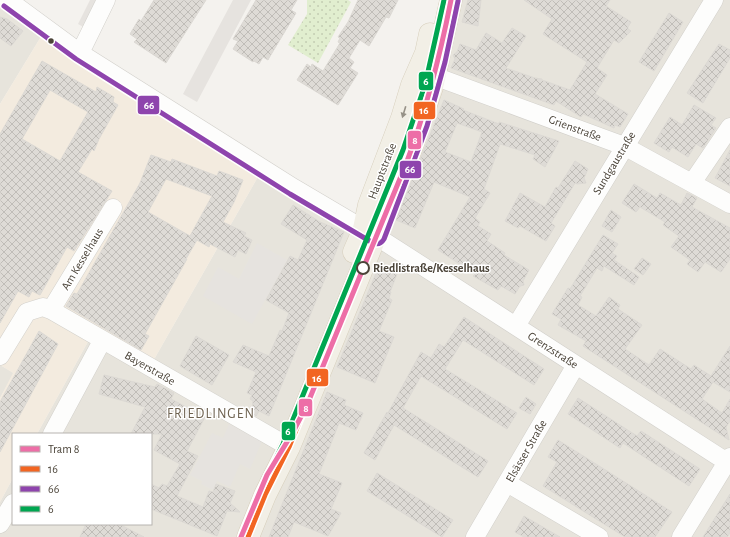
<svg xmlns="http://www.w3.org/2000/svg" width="730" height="537" font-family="'Alegreya Sans',sans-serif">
<defs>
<pattern id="park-dots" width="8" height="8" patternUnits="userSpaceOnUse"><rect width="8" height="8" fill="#e1eecf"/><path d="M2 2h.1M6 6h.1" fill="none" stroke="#c3cdb2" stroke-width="1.8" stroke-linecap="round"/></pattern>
<pattern id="building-cross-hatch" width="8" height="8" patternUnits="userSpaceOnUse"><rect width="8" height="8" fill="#dedbd6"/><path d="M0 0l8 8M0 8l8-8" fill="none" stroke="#c0bdb8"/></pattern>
</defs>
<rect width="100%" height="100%" fill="#f4f2ee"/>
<path fill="#e7e4dc" d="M462 0H730V537H0V502L13 478V524H151V434H37L90 338 148 370 259 175 378 247 446 63Z
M0 3 42 35 0 104Z
M0 365 14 373 0 398Z"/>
<path fill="#f3ebdf" d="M42 35 112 85 259 175 148 370 90 338 37 434H13V478L0 502V398L13 373 0 365V104Z"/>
<path fill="url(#park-dots)" d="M307 0H348L351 2 318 63 288 45 307 14Z"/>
<path fill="#e6e3df" d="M90 0H106L91 31 78 24Z
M233 0H251L197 102 183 94Z
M257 243 287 260 252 324 203 296 218 267 239 279Z
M229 424 262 441 250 469 240 464 230 487 217 481 213 490 201 484 202 481 190 475 212 433 223 438Z"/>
<path fill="url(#building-cross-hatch)" stroke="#dcd9d4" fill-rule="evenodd" d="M154 0H206L166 63 134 42 137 39 130 34 139 19 141 21Z
M256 0H297L291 10 296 13 269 58 268 60 263 57 259 64 254 61 253 62 233 49 238 41 233 39Z
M358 0H398L389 18 386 17 369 46 360 40 349 58 354 62 350 68 358 73 338 105 297 80 307 64 311 67 312 64 323 71 340 43 338 42 340 38 338 37 348 22Z
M468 0H481L478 26 462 22Z
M524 0H610L606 6 631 22 628 27V29L631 31 619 43 614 40 597 68 607 75 595 94 628 114 620 127 615 125 614 128 583 114 581 117 556 101 554 105 451 68 455 59 453 55 457 52 460 44 476 50 486 33 502 43 512 28 526 36 506 68 535 78 542 79V80L570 90 587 62 543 34 552 19Z
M669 13 683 22 654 71 639 62Z
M0 17 7 19 23 31 11 46 0 38Z
M719 44 730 50V58L703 103 687 93Z
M42 61 96 92 97 87 114 97 113 102 118 105 99 139 94 151 92 149 78 172 112 191 74 251 67 247 40 295 32 291 29 297 18 291 0 323V134ZM50 90 88 112 60 161 22 139Z
M444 100 464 109 463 110 499 124V122L559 141 545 167 533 159 535 155 500 144 484 189 490 193 475 218 480 222 478 226 491 234 487 241 505 253 504 255 529 270 523 281 524 285 520 286 515 294 501 286 498 290 473 276 475 274 438 250 470 197 434 182 415 228 396 220ZM457 123 482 132 471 162 445 152Z
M694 105 716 118 711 125 716 128 703 148 696 144 688 157 672 147 669 152 654 143 670 117 682 125Z
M730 150V186L715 178Z
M151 155 171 162 172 159 217 176 219 171 243 180 234 202 223 222 246 233 244 236 252 240 246 254 238 250 235 257 210 244 209 247 195 239 197 240 186 259H187L145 334 149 336 141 350 66 306 74 293 77 294 140 183ZM166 179 212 196 190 236 148 212Z
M575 161 588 169 584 178 586 183 577 184 575 183 551 223 555 226 546 241 520 226 518 228 505 221 520 193 545 207 556 187 558 188Z
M634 184 657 198 660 193 681 205 687 193 697 198 692 207 730 228V259L721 272 705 262 698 272 687 264 690 260 671 247 679 236 663 225 665 222 640 207 636 212 622 203Z
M293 205 320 222 344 232 269 416 259 411 256 416 252 413 253 401 250 399 252 395 247 393 256 372 233 362 243 345 269 356 280 330 282 331 289 313 266 300 290 256 298 260 307 240 281 224Z
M611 210 621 217 612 232 602 226Z
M603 235 618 244 612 253 617 256 614 260 639 277 634 285 604 266 602 271 597 268 580 296 582 297 578 305 596 316 609 297 620 305 618 309 642 325 625 349 649 365 660 349 691 369 694 365 711 376 730 346V392L713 382 702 399 722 413 730 399V421L726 427 729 440 583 346 586 341 558 325 561 319 552 314 568 288 570 289Z
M642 258 651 264 643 275 634 269Z
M379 266 397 274 390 292H391L389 298 392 300 379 331 394 337 375 383 337 367Z
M464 317 544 369 534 385 463 340 445 369 517 413 507 429 421 376 403 408 488 461 478 477 394 425 375 460 364 453 387 412 388 413 421 352 431 358 439 344 444 347Z
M39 331 58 344 0 452V402Z
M196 336 229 355 212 385 180 366Z
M104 375 155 387 157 384 174 393 171 399 205 417 187 451 198 456 177 496 203 507 209 491 213 492 216 484 235 491 230 503 240 512 227 511 217 536 151 509V484L159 488 162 484 167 486 180 464 154 450 162 434H131L145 407 99 394Z
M327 392 346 400 344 405 363 413 356 430 339 423 319 474 342 483 331 509 341 513 328 536 294 522 288 537H269Z
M526 397 536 404 530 414 519 408Z
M578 398 637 436 641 431 700 469 689 486 623 443 620 448 568 414Z
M558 440 672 512 655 537H625L543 486 557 462 548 457Z
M377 473 453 520 442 537 367 491Z
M730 494V533L727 537H703Z
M524 516 560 537H524L515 532Z
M86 524H119L144 537H80Z"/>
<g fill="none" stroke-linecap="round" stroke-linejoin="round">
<g stroke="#d2d0cb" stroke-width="19">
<path id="minor" d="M8 0 80 53 294 188 382 240 730 464
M80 53 106 0
M434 76 624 146 730 204
M692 183 730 127
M51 310 113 208
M516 326 714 0
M0 356 27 312 43 307 51 310 289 447
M52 434 102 341
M507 483 599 537
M0 524 13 503
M475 537 576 365
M681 537 730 457"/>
</g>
<g stroke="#d6cebb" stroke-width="23">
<path id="major" d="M354 252 364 229 369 205 402 118 412 85 426 53 430 34
M248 537 265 495 289 447 410 152 432 87 451 0"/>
</g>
<use href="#minor" stroke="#fdfdfc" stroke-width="18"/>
<use href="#major" stroke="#f2efe6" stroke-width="22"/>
<g stroke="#fff" stroke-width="8">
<path id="bus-1" d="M248 537 265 495 289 447 410 152 432 87 451 0"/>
</g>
<g stroke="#fff" stroke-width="8">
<path id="bus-2" d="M4 6 76 59 290 194 373 243C378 245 381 244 384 239L427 126 445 62 458 1"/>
</g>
<g stroke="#fff" stroke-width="8">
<path id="bus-3" d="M242 534 259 492 283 444 403 150 425 85 444 0"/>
</g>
<use href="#bus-1" stroke="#f26522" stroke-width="5"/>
<use href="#bus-2" stroke="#8e44ad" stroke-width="5"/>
<use href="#bus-3" stroke="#00a651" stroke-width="5"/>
<g stroke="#fff" stroke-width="8">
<path id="tram-1" d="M241 537 267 475 293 432 307 405 406 164C426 111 440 56 451 0"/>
</g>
<use href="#tram-1" stroke="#ed6ea7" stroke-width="5"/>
</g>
<defs><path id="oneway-solid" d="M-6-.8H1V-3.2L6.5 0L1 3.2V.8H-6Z"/></defs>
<use fill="#969187" href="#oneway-solid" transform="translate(404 112) rotate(107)"/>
<circle fill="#4b4439" stroke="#fff" stroke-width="1.5" cx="51" cy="41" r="3.5"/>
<circle fill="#fff" stroke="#4b4439" stroke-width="2" cx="363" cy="268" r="6"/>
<g text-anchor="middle" stroke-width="3" stroke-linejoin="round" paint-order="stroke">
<g font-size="12" fill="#4b4439" stroke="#fff">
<text transform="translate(575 128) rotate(20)" y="4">Grienstraße</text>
<text transform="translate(614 163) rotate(-59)" y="4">Sundgaustraße</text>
<text transform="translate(382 171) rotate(-69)" y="4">Hauptstraße</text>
<text transform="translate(82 259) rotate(-59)" y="4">Am Kesselhaus</text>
<text transform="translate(553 350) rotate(33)" y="4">Grenzstraße</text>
<text transform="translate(150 368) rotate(30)" y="4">Bayerstraße</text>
<text transform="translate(526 451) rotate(-60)" y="4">Elsässer Straße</text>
</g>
<g font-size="12" font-weight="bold" fill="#4b4439" stroke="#fff" text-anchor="start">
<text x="373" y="272">Riedlistraße/Kesselhaus</text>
</g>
<g font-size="14" letter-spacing="1" fill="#6e6250" stroke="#fff">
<text x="211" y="418">FRIEDLINGEN</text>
</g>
</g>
<g stroke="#fff" stroke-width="1.5">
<rect x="418" y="71" width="16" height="20" rx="4" fill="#00a651"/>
<rect x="137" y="95" width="23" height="20" rx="4" fill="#8e44ad"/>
<rect x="413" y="101" width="23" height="19" rx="4" fill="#f26522"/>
<rect x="407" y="130" width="15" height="20" rx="4" fill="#ed6ea7"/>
<rect x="399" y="160" width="23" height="19" rx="4" fill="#8e44ad"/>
<rect x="306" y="368" width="23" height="19" rx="4" fill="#f26522"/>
<rect x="298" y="398" width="15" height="19" rx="4" fill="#ed6ea7"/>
<rect x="281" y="421" width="15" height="20" rx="4" fill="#00a651"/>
</g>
<g font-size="11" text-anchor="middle" font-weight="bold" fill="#fff">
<text x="426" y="85">6</text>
<text x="149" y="109">66</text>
<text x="424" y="114">16</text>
<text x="415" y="144">8</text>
<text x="410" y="173">66</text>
<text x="317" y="382">16</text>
<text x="306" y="412">8</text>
<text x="288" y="435">6</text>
</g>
<rect x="12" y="433" width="140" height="92" fill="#ffffff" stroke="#b7b4b0"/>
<rect x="20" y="446" width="20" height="6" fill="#ed6ea7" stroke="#b7b4b0"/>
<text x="48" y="453" font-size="12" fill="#4b4439">Tram 8</text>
<rect x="20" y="466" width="20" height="6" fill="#f26522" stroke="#b7b4b0"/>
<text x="48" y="473" font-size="12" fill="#4b4439">16</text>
<rect x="20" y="486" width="20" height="6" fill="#8e44ad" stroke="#b7b4b0"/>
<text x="48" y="493" font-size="12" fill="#4b4439">66</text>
<rect x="20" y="506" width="20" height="6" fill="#00a651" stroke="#b7b4b0"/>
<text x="48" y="513" font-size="12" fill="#4b4439">6</text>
</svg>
